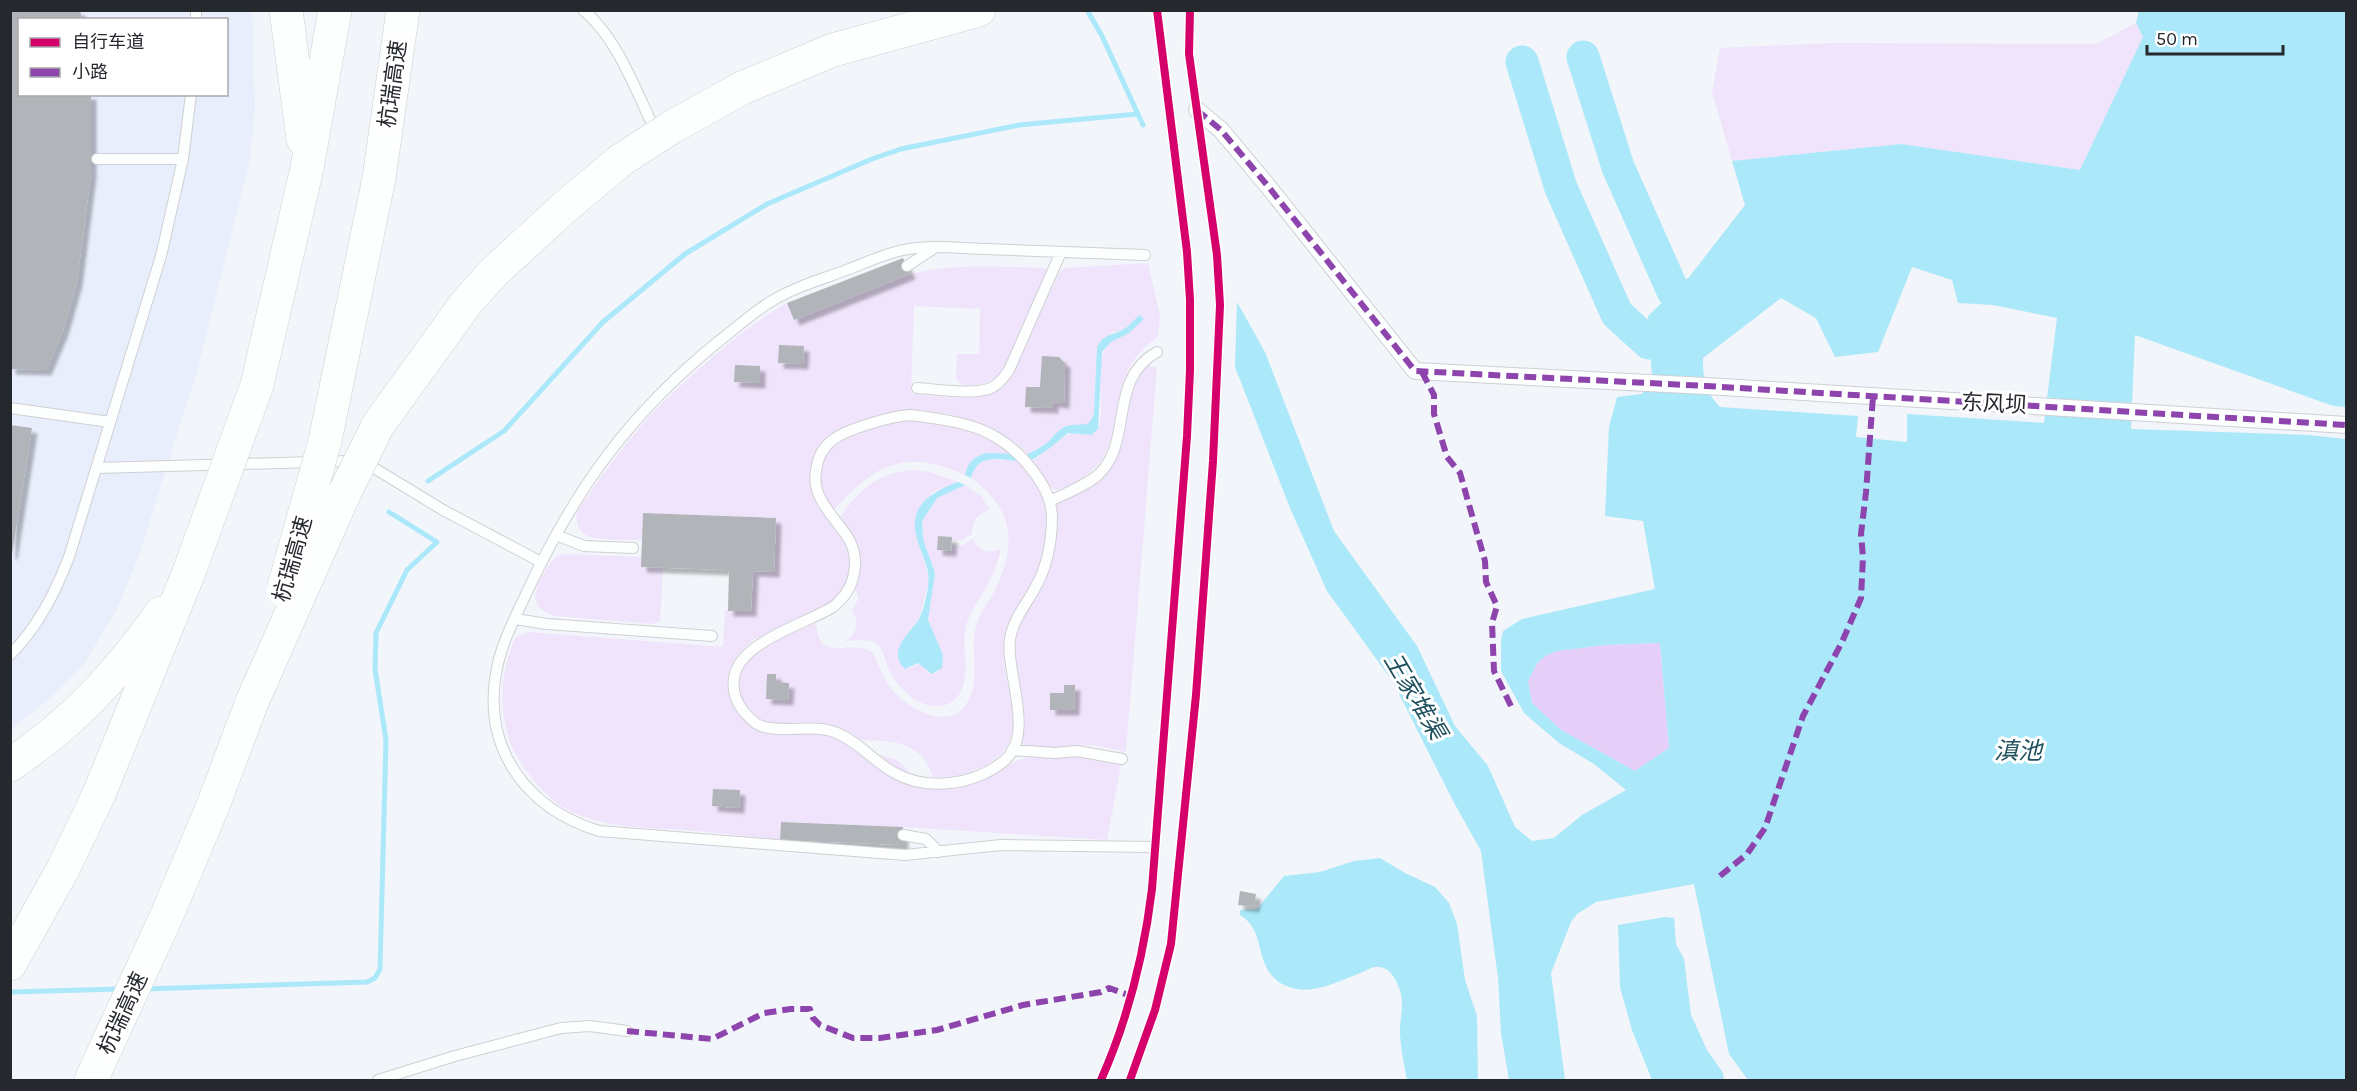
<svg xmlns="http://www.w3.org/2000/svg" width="2357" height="1091" font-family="Karla,'Noto Sans SC',sans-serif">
<defs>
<filter id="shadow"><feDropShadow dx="5.5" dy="5.5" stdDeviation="1.5" flood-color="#0004"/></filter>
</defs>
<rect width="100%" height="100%" fill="#f2f5f9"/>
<path fill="#e8eefc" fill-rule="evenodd" d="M11 11H252L255 109 249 165 197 371 139 555 118 607 84 664 49 699 11 729ZM20 20H226V94H20Z"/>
<path fill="#efe4fc" d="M2136 23 2144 37 2080 170 1901 144 1732 161 1712 92 1720 48 1833 43 2096 44Z
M1148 263 1160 316 1158 337C1142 347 1131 361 1124 380 1110 417 1121 454 1081 479 1073 484 1064 488 1055 490L1049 486 1032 460C1052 452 1062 426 1085 435L1098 429C1109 401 1084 347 1123 336L1127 327 1123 330 1113 332 1097 348 1094 413C1091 426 1083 426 1071 425L1043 446 1027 454C1001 423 932 404 892 412 882 414 872 418 862 421 836 429 817 438 811 467 802 514 867 534 846 582 833 612 784 626 755 639 740 651 725 667 728 688 729 699 734 709 741 717 771 749 803 723 840 740 857 748 869 762 884 773 900 784 921 788 940 789 978 791 993 768 1025 758 1057 757 1090 754 1121 765L1107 840 903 827 781 822 780 840C747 836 714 832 680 830 624 826 569 828 532 778 522 766 514 753 509 739 498 705 501 669 516 637L528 632 723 647 725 610 751 611 753 571 774 572 776 518 643 513 642 540C629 539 593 542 583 533 578 529 575 519 577 512 579 506 586 499 590 493 613 459 644 419 675 391 709 359 746 326 787 303L794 320 910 274C954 263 1001 267 1046 268V272C1036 294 1011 365 995 378 985 385 974 385 963 385L956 379 957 354H979L980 309 914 306 911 391 913 394C951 396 988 409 1013 374L1060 271 1064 268Z
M1148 366 1157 367 1126 752 1093 745 1047 748 1024 745 1021 741 1022 697 1013 654 1014 643 1020 621 1038 592 1056 505C1067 493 1100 484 1105 471 1113 449 1129 375 1148 366Z
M903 421C944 421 978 431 1013 454L979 455 967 468 965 475C904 448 876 464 834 510 788 452 857 429 903 421Z
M987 459 1019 461C1028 472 1037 483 1042 496 1049 516 1046 548 1039 568 1036 578 1030 588 1025 597 1019 610 1009 625 1005 639 995 680 1040 736 986 765 969 774 953 778 933 777 921 741 895 741 863 740 854 739 844 730 835 727 810 718 789 726 767 722 755 719 745 708 741 698 725 655 787 637 816 623 820 666 848 638 872 652 879 663 882 677 891 688 910 712 957 736 971 694 979 674 971 651 975 631 977 616 986 606 993 594 1017 548 1016 510 971 478L976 465Z
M914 470 930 472 958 482 933 492 915 519 916 533 928 574V585L919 619 900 645 901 664 908 669 920 663 929 673 935 674 938 672 943 659 928 620 935 573 923 539 922 520 937 498 965 485 980 495 990 510C977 514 972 520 972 534L961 540 952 541 951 537 938 536 937 550 950 551 951 546 963 545 973 539C978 551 989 554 1001 549 997 564 992 578 984 591 978 602 970 612 967 623 960 645 971 670 961 691 957 700 949 705 940 706 917 708 896 687 888 668 885 660 883 648 876 643 867 638 853 641 844 641 857 636 860 622 852 611 855 603 863 598 854 590 868 562 858 540 840 517 861 489 877 473 914 470Z
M563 554 641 557 663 568 660 621 652 624 556 616C530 609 532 594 543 575 548 566 552 557 563 554Z
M879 755 897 760 911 773 894 767Z"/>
<path fill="#e5cef8" d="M1660 643 1669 748 1635 771 1561 730 1532 703 1528 681 1538 662 1547 655 1557 651 1605 645Z"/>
<path fill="#abe8fa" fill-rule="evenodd" d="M2139 11H2346V407L2333 406 2135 335 2131 429 2308 435 2346 439V1080H1748L1729 1054 1694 884 1596 902 1577 914 1571 922 1551 973 1565 1080H1509L1501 1033 1498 978 1481 851 1452 799 1393 682 1327 591 1290 508 1235 367 1237 302 1265 352 1334 531 1417 646 1455 726 1488 766 1515 827 1532 841 1554 838 1582 815 1626 790 1594 764 1559 743 1524 713 1501 671V641L1503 631 1522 619 1655 589 1643 521 1605 516 1609 427 1617 397 1642 394 1652 377 1648 316 1690 276 1745 205 1732 161 1901 144 2080 170 2143 37 2136 23ZM1912 267 1952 280 1958 303 1993 305 2057 318 2044 423 1907 414V442L1856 437 1858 416 1720 407C1705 391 1703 379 1703 358L1781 298 1816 318 1835 357 1878 352ZM1660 643 1669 748 1635 771 1561 730 1532 703 1528 681 1538 662 1547 655 1557 651 1605 645Z
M1139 315 1144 319 1129 333 1111 342 1102 352 1098 429 1091 435 1068 433 1050 448 1032 460 1027 454C1035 451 1042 447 1048 442 1054 436 1060 428 1067 426 1080 422 1090 430 1094 413L1097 348C1102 334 1114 335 1124 329 1130 326 1134 320 1139 315Z
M987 453 1013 454 1019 461C997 460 979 452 971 478L965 475C968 462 974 456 987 453Z
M958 482 965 485 937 498 922 521 923 539 935 573 928 620 943 655 942 668 932 674 918 663 905 669C885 649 913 632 920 617 925 606 930 585 928 572 926 562 921 552 918 542 906 506 930 493 958 482Z
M1380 858 1405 873 1435 887 1449 903 1457 924 1465 980 1477 1016 1478 1080H1407C1404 1065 1401 1050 1400 1035 1399 1022 1404 1007 1401 994 1398 982 1390 965 1375 967 1369 968 1363 972 1358 974 1334 983 1309 997 1284 985 1252 969 1268 931 1240 915V910L1257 909 1284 876 1320 872 1354 861Z
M1665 917 1674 918 1676 944 1684 959 1691 1015 1707 1050 1723 1073 1724 1080H1652L1632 1030 1620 987 1618 925Z"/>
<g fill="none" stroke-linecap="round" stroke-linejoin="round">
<path stroke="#abe8fa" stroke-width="5" d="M1087 10 1102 36 1143 125
M428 481 504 431 603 322 685 254 767 204 872 159 901 149 1019 125 1137 114
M144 989 367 982 375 978 380 969 386 740 375 669 376 633 407 570 437 542 389 512
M10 992 120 989"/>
<path stroke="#abe8fa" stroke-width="33" d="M1583 57 1618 167 1673 291
M1522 62 1561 188 1617 314 1649 343"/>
</g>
<path fill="#b1b4b8" filter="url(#shadow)" d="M10 10H80L82 20H20V94H91V173L77 281 63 330 46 370 10 369Z
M903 258 910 274 794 320 787 303Z
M779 345 804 346 803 364 778 363Z
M1042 356 1059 357 1065 363 1064 403 1053 402V408L1025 407 1026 387H1040Z
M735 365 760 366V383L734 382Z
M10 425 32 428 12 554H10Z
M643 513 776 518 774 572 753 571 751 611H728L729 570 641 567Z
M938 536 952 537 951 551 937 550Z
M767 674H776V682L789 683 788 700 766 699Z
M1064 685H1075L1074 710H1050V693H1064Z
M713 789 740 790 739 808 712 806Z
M781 822 903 827V845L780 840Z
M1240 891 1256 894 1254 907 1238 905Z"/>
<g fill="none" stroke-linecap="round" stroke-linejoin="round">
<g stroke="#ced0d4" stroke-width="12">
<path id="service" d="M196 10V20
M583 10C615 35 635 88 652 124
M97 159H183
M1145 255C1092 253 1038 251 985 249 958 248 926 244 899 251 882 255 865 263 849 269 823 279 794 287 770 302 752 313 736 328 719 341 629 414 575 489 526 594 515 618 502 642 497 668 481 747 525 808 599 831L905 855 1001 845 1155 847
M907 266 933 249
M917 388C937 389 976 396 993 387 1000 383 1005 376 1009 370L1061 252
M10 408 110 422
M910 415C965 422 1002 427 1036 475 1045 488 1051 499 1052 516 1052 542 1047 568 1034 590 1025 606 1013 620 1010 639 1005 672 1036 734 1004 761 974 785 927 792 893 772 873 761 859 742 837 733 813 723 785 734 761 726 754 724 749 717 744 712 736 702 732 691 734 678 739 642 805 624 833 607 844 598 852 587 854 573 861 535 830 524 818 493 815 486 815 478 816 471 819 442 840 433 866 425 881 420 894 416 910 415Z
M97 468 349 461 374 468 443 510 541 562
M1050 501C1066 493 1086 486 1099 474 1134 440 1107 380 1157 352
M556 535 584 546 633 548
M515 619 547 624 712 636
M10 655C38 627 55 593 69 557L161 256 183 159 191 94
M1012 750 1055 753 1077 751 1122 759
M903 835 926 839 939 852
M378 1080 455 1056 561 1028 590 1026 627 1031"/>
</g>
<g stroke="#ced0d4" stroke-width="18">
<path id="pedestrian" d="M1197 110 1221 130 1267 185 1415 371 1706 386 2346 425"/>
</g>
<g stroke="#ced0d4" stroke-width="34">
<path id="motorway" d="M286 10 303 139
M742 88 833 50 979 10
M307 168 335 10
M10 765C73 723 118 674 161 613
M10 964 63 869 99 794 189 572
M91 1080 167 915 214 803 252 702"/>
</g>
<use href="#service" stroke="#fdfefe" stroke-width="10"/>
<use href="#pedestrian" stroke="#fdfefe" stroke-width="16"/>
<use href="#motorway" stroke="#fdfefe" stroke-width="33"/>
<g stroke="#ced0d4" stroke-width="34" stroke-linecap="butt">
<path id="motorway-bridge" d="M189 572 257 385 307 168
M283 590 325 441 379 178 403 10
M252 702 344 494 378 425 467 302 494 272 565 207 621 160 672 127 742 88"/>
</g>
<use href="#motorway-bridge" stroke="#fdfefe" stroke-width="33"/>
<path stroke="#8e44ad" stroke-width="6" stroke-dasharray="12 6" stroke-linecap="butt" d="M1197 110 1221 130 1267 185 1415 371 1706 386 2346 425
M1422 372 1434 395V414L1447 457 1460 473 1485 561 1486 582 1497 606 1492 623 1494 671 1511 706
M1720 876 1747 854 1765 828 1803 716 1842 642 1861 598 1863 557 1861 534 1866 492 1873 396
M627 1031 712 1039 764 1013 791 1009H810L813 1018 820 1025 853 1038H880L937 1030 1023 1005 1101 992 1109 988 1131 996"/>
<g stroke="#fff" stroke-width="11">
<path id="cycleway" d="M1101 1080C1128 1019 1144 955 1152 889L1187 436 1190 370V300L1187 252 1157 10
M1130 1080 1155 1010 1171 944 1196 695 1213 461 1220 305 1217 255 1189 54 1190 10"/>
</g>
<use href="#cycleway" stroke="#d6006c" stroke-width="8"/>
</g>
<g text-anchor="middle" stroke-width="6" stroke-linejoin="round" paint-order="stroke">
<g font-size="22" fill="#25282d" stroke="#fff">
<text transform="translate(392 84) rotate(-82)" y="8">杭瑞高速</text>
<text transform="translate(1994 403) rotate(3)" y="8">东风坝</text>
<text transform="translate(292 559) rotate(-74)" y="8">杭瑞高速</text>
<text transform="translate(122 1013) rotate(-65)" y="8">杭瑞高速</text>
</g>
<g font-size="24" font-style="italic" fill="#1e4f5c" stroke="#fff">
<text transform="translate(1415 696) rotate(59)" y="8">王家堆渠</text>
<text x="2018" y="759">滇池</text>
</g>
</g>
<rect width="2357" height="1091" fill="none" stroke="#25282d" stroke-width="24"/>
<rect x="18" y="18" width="210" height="78" fill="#ffffff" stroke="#a8a9ab" stroke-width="1.5"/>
<rect x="30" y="38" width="30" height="9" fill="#d6006c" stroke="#a8a9ab" stroke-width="1.5"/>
<text x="72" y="48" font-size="18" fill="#25282d">自行车道</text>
<rect x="30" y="68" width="30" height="9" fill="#8e44ad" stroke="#a8a9ab" stroke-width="1.5"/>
<text x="72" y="78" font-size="18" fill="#25282d">小路</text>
<path d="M2147 45v9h136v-9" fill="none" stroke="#25282d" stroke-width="3"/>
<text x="2156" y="45" font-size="18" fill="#25282d" stroke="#ffffff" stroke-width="4.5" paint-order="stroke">50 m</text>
</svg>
